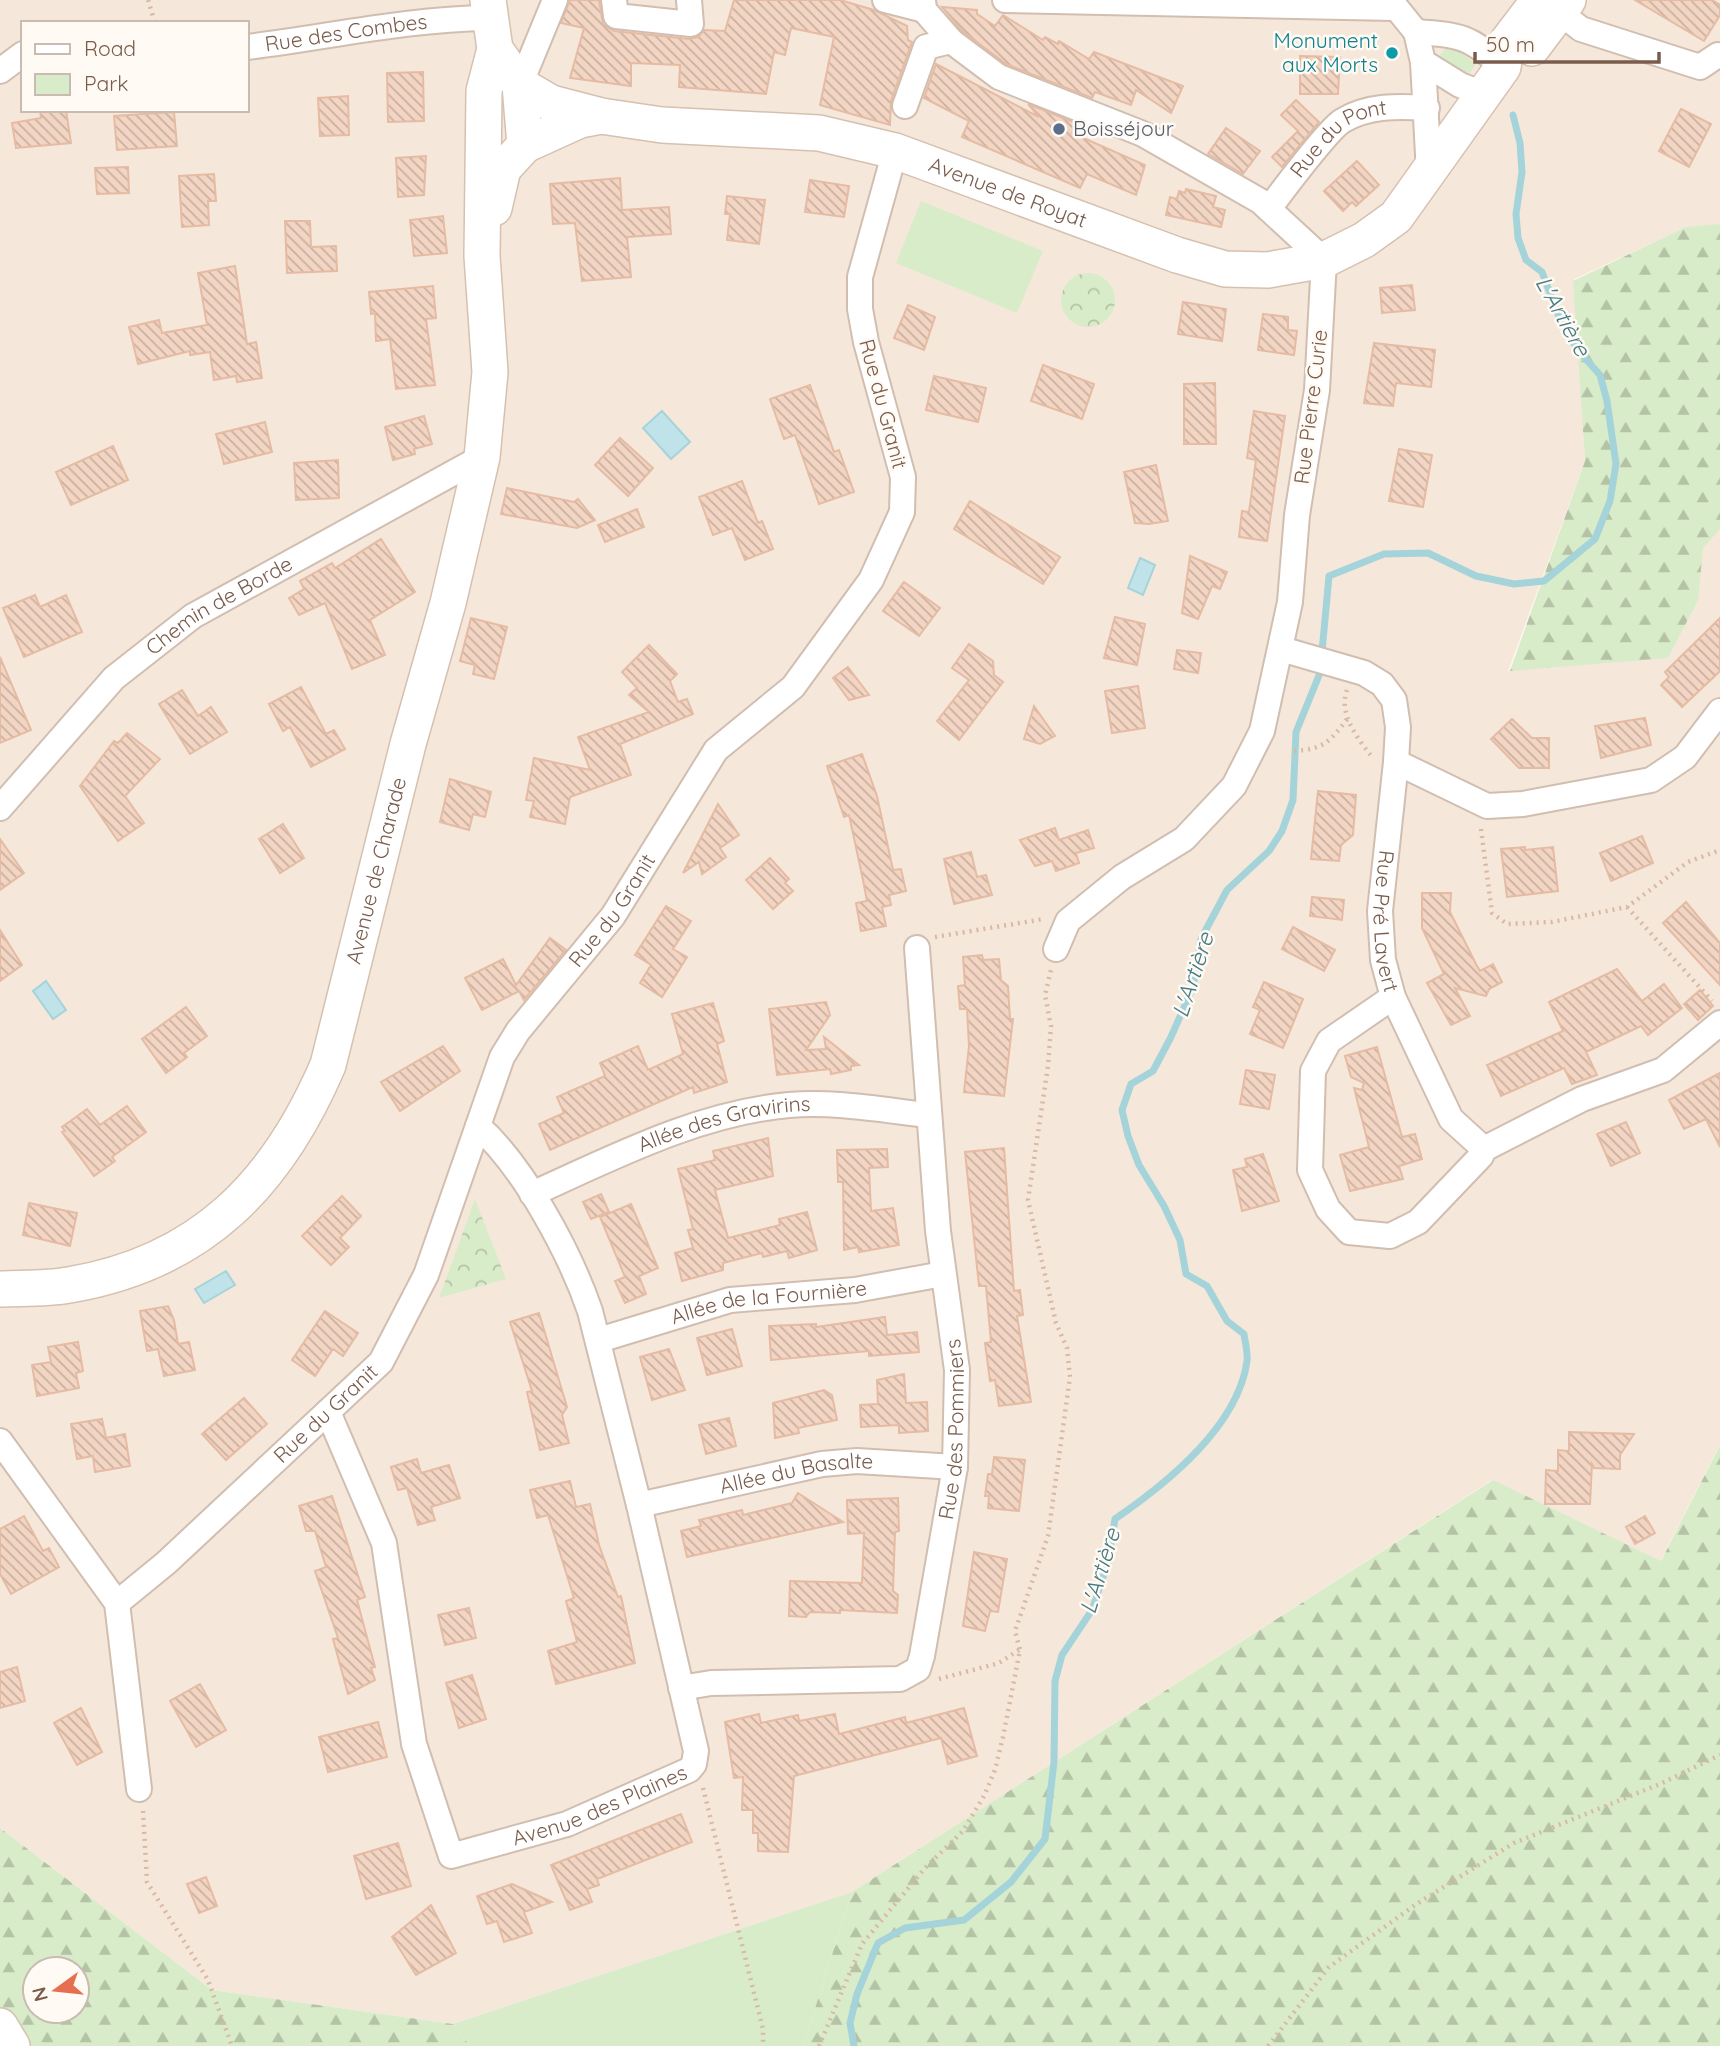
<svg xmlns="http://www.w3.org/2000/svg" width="1720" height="2046" font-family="Quicksand,sans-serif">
<defs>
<pattern id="forest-firs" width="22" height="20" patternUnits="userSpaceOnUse" patternTransform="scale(1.75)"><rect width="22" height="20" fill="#d8ecc9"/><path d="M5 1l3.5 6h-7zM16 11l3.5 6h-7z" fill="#b4c2a5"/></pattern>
<pattern id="park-crowns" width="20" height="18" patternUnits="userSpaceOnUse" patternTransform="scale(1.75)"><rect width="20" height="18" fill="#d8ecc9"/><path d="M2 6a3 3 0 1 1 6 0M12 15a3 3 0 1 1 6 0" fill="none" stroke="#b4c2a5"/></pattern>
<pattern id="building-back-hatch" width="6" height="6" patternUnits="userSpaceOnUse" patternTransform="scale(1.75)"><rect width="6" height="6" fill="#f3d5c3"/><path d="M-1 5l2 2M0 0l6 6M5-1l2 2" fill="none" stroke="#cab0a1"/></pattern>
</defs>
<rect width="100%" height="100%" fill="#fdf6ec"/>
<path fill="#f5e8da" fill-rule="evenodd" d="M0 0H1720V225L1685 228 1574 279 1585 461 1508 671 1683 630 1701 548 1720 528V1444L1660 1562 1492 1480 852 1892 453 2024 212 1990 0 1828ZM23 23H247V110H23Z"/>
<path fill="#d8ecc9" d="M1449 44 1476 64 1466 78 1440 55Z
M921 201 1043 251 1017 313 896 263Z
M852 1892 803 2046H470L453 2024Z"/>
<path fill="url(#forest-firs)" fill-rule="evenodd" d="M1720 224V529L1703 548 1698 600 1668 658 1510 671 1585 461 1573 281 1686 227Z
M1720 1445V2046H803L852 1892 1493 1480 1661 1561Z
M0 1828 212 1990 453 2024 470 2046H0ZM35 1969H77V2011H35Z"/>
<path fill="url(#park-crowns)" d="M1061 300a27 27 0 1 1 54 0a27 27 0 1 1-54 0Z
M475 1199 506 1279 439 1298Z"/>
<path fill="#bfe3e8" stroke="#a5d3da" stroke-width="2" d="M662 411 690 442 671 459 643 428Z
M1140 558 1155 565 1143 595 1128 588Z
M46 981 66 1010 53 1019 33 991Z
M226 1271 235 1285 204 1303 195 1289Z"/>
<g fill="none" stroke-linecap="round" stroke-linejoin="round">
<path stroke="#a5d3da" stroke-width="7" d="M854 2046 850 2023 857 1994 878 1943 905 1928 964 1920 1011 1882 1045 1839 1054 1762 1055 1681 1062 1655 1092 1610 1108 1562 1115 1519C1166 1484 1238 1427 1247 1361 1248 1352 1245 1342 1244 1334L1227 1321 1207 1286 1186 1274 1180 1240 1164 1206 1139 1165 1128 1136 1122 1110 1131 1084 1153 1071 1171 1037 1193 987 1201 939 1227 890 1269 851 1282 831 1293 800 1296 732 1320 673 1329 576 1384 554 1428 553 1476 576 1514 584 1544 581 1595 539 1610 501 1616 464 1607 401 1600 375 1577 349 1559 317 1542 272 1526 260 1518 238 1516 214 1522 172 1520 143 1513 115"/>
</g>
<path fill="url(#building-back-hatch)" stroke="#e6bba3" stroke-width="2" d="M570 0H599L603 24 614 31 689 39 698 37 704 30 725 31 734 0H840L874 10 907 26 908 40 912 42 891 101 890 125 820 105 834 37 791 28 785 55 774 52 766 94 679 87 680 65 631 63V86L570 78 584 28 561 23Z
M1635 0H1712L1720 5V15L1704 41Z
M942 7 977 10V14L995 26 1003 15 1043 40 1045 37 1058 44 1059 41 1089 59 1094 52 1183 86 1171 113 1136 90 1131 105 1095 92 1092 98 1006 64 961 30Z
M1300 56 1340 57 1338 94H1300Z
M936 64 1039 117 1028 104 1076 123 1072 133 1145 165 1136 195 1087 174 1080 188 962 137 969 121 924 98Z
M423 72 424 121 388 122 387 73Z
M348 96 349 135 320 136 318 98Z
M1296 100 1319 122 1282 167 1272 157 1298 131 1281 115Z
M1681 109 1711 124 1689 167 1659 151Z
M40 110H66L71 143 16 148 12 123 41 118Z
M174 112 177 146 117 150 114 116Z
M1226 128 1260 151 1243 174 1208 154Z
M426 156 424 195 398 197 396 158Z
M1357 161 1379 185 1356 206 1352 202 1343 211 1324 191Z
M128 167 129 193 97 194 95 168Z
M214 174 216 201H208L209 225 182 227 179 176Z
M620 178 622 210 669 207 671 234 627 237 631 277 582 281 575 223 553 224 550 184Z
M810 180 849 186 844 217 805 212Z
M1186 189 1216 196 1213 207 1225 210 1221 227 1166 215 1170 197 1177 199 1179 191 1185 193Z
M727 196 765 200 759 244 727 240 730 214H725Z
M443 216 447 253 414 256 410 220Z
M285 221H310L311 247 336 246 337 271 287 273Z
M235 266 247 344 256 342 262 378 237 382 236 376 214 380 210 352 190 355V351L138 364 129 327 159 320 162 333 207 325 198 273Z
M1412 285 1415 310 1382 313 1380 288Z
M433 286 436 318 426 319 435 385 396 389 390 339 376 341 375 313 371 314 369 292Z
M1183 302 1226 309 1222 341 1178 334Z
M908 305 935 317 924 350 894 338Z
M1263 314 1288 317V330L1297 331 1294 355 1258 350Z
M1374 343 1435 350 1431 387 1396 383 1393 406 1364 403Z
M1043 365 1094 384 1082 419 1031 401Z
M934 376 986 388 978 422 926 410Z
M1215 383 1216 444H1184V384Z
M810 385 834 452 839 450 854 492 819 504 795 435 784 439 770 399Z
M1254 411 1285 416 1267 541 1239 537 1242 511 1249 512 1256 460 1247 458Z
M424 416 432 444 414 449 415 454 393 460 385 427Z
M265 422 272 452 224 464 216 434Z
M620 438 653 468 628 496 595 465Z
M113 446 128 480 71 505 56 472Z
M1399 449 1432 455 1423 507 1389 501Z
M338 460 339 498 296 500 294 463Z
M1156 465 1168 521 1149 524 1135 523 1124 472Z
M742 481 758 523 762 521 773 549 745 560 732 528 713 535 699 497Z
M507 488 574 502 578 499 595 520 577 528 501 514Z
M970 501 1060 557 1043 584 954 529Z
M637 509 644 527 605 542 598 525Z
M381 539 415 592 370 620 385 655 352 669 325 603 299 615 289 598 304 589 300 581 332 563 335 568Z
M1190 556 1227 572 1220 589 1212 586 1198 619 1182 613Z
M904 582 940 608 919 636 883 611Z
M35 595 40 607 66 595 82 632 24 657 3 608Z
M1115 617 1145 624 1137 665 1104 658Z
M471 618 507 627 494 679 473 674 475 665 460 661Z
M1720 618V671L1682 707 1661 685 1669 677 1665 672Z
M969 644 993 661 994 675 1003 682 959 740 937 721 969 680 952 668Z
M649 645 677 674 670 681 678 702 687 699 693 714 620 744 631 775 570 797 565 824 530 817 534 801 526 800 534 758 590 770 578 737 649 712 629 695 637 688 622 672Z
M1177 650 1201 653 1198 673 1174 669Z
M0 657 31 730 0 743Z
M848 667 869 695 849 700 833 678Z
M1138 686 1145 728 1112 733 1105 691Z
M301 687 326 734 334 730 345 749 311 767 290 727 283 731 269 704Z
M182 690 198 716 211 707 227 732 190 754 159 704Z
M1034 706 1055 736 1040 744 1024 739Z
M1645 718 1651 745 1601 758 1595 726Z
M1512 719 1532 738H1549V768H1519L1491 739Z
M127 733 160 759 125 796 144 823 118 841 80 786 114 741 118 743Z
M862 754 877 796 893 870 901 869 906 891 889 895 891 905 882 907 886 926 861 931 856 903 867 901 863 880 849 815 844 817 827 766Z
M450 779 491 792 485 817 473 814 469 830 440 822Z
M1318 791 1356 795 1353 835 1341 845 1339 861 1311 859Z
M718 804 739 835 720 848 726 857 702 874 699 862 683 873Z
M283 824 304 858 280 873 259 839Z
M1055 828 1059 840 1088 830 1094 848 1076 853 1079 863 1056 871 1052 861 1035 866 1020 840Z
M1642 836 1653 863 1611 881 1600 853Z
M0 839 24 873 0 890Z
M1525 847V850L1553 847 1558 891 1507 897 1501 849Z
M971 852 977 877 986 875 992 895 954 904 944 859Z
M770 858 789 879 785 883 793 891 773 909 746 880Z
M1422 893H1451L1450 912 1476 964 1480 971 1493 964 1502 982 1489 989 1486 996 1455 988 1470 1016 1451 1025 1427 983 1444 974 1422 928Z
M1312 897 1344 900 1342 920 1310 916Z
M1686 902 1720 943V985L1663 923Z
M666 906 691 921 673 949 687 957 662 997 640 983 651 965 635 955Z
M1293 927 1335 950 1324 971 1282 949Z
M0 930 22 965 0 981Z
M550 938 566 950 524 1000 519 991 482 1010 465 978 503 959 516 985Z
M982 955 983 960 999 959 1001 980 1008 986 1010 1019H1013L1004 1096 964 1092 969 1046 967 1009H960L958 986 965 985 963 957Z
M1617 969 1642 1001 1664 984 1682 1008 1648 1035 1641 1026 1586 1052 1597 1075 1572 1084 1564 1068 1501 1096 1487 1065 1563 1031 1549 1002Z
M1264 982 1303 999 1283 1048 1250 1034 1260 1010 1253 1007Z
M1700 990 1713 1006 1698 1020 1684 1004Z
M826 1002 830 1015 806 1050 826 1049 824 1037 859 1065 851 1066V1070L831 1074 830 1069 777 1075 769 1009Z
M713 1003 724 1041 717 1044 727 1082 694 1093 693 1087 550 1150 539 1124 564 1113 557 1097 605 1076 600 1063 638 1046 648 1070 683 1054 672 1014Z
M186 1007 207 1036 184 1053 187 1057 166 1073 142 1039Z
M443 1046 460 1071 400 1111 381 1082Z
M1377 1047 1402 1137 1415 1134 1422 1159 1399 1166 1403 1179 1350 1191 1340 1155 1369 1147 1354 1088 1362 1090 1364 1083 1351 1077 1345 1056Z
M1246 1070 1275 1075 1269 1109 1240 1104Z
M1720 1073V1147L1706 1119 1684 1129 1669 1100Z
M127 1106 146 1132 112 1157 115 1161 94 1176 62 1132 65 1131 62 1127 87 1109 100 1125Z
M1626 1122 1640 1153 1611 1166 1597 1134Z
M768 1138 773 1176 715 1190 728 1238 780 1225 779 1219 807 1212 817 1250 789 1258 787 1251 763 1257 762 1253 723 1263V1270L682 1281 675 1253 693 1248 688 1230 693 1229 678 1169 715 1160 713 1151Z
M1004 1148 1014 1291 1020 1290 1023 1315 1017 1316 1031 1402 999 1406 995 1380 990 1381 985 1343 991 1342 986 1286H979L965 1152Z
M887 1149 888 1167 869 1168 871 1211 893 1208 899 1245 859 1252 858 1247 844 1250 843 1182H838L837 1150Z
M1263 1154 1279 1201 1242 1211 1233 1170 1247 1167 1245 1159Z
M601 1194 609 1212 591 1219 583 1202Z
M342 1196 361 1216 340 1238 349 1247 331 1265 302 1236Z
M29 1203 77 1213 70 1246 23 1235Z
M631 1204 658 1268 639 1276 646 1294 625 1303 615 1281 625 1277 600 1217Z
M168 1306 174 1320 178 1344 189 1342 195 1370 164 1376 158 1349 147 1351 140 1311Z
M325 1311 358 1333 343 1356 333 1349 315 1376 292 1360Z
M539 1313 567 1407 562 1415 569 1443 540 1450 527 1392 532 1391 510 1322Z
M885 1317 887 1335 917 1332 919 1352 869 1356V1351L771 1360 769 1326 816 1324V1327Z
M732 1329 742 1366 707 1375 697 1338Z
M78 1342 83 1371 76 1373 79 1388 37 1396 32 1365 51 1362 48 1347Z
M669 1349 685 1390 652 1400 640 1357Z
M904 1374 906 1403 927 1402 928 1431 899 1433V1425L861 1427 860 1405 878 1404 877 1380Z
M824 1390 832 1395 837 1420 798 1428 799 1433 775 1438 773 1403Z
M244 1398 267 1424 226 1460 202 1434Z
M729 1418 736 1446 706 1454 699 1425Z
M102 1419 106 1438 125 1434 130 1466 95 1472 93 1456 77 1459 71 1424Z
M1569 1432 1634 1434 1620 1455V1469L1594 1468 1592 1464 1590 1504H1545L1546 1470 1558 1471V1450L1569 1451Z
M994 1457 1025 1460 1019 1511 988 1508 989 1496H985L988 1474H992Z
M417 1459 421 1473 449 1465 460 1498 431 1507 435 1520 418 1525 407 1488 398 1490 391 1467Z
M570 1481 576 1507 590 1504 599 1545 618 1597 621 1596 635 1663 556 1684 548 1651 577 1642 566 1601 574 1598 548 1515 537 1518 530 1490Z
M798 1493 843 1522 687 1557 681 1531 701 1526 699 1520 742 1510 743 1515 792 1503Z
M332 1496 365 1597 357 1600 375 1667 371 1668 375 1680 348 1694 333 1639 338 1638 315 1571 326 1567 315 1531H306L299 1506Z
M898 1498 899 1531 895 1532 893 1591 898 1595 897 1613 840 1610V1613L810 1612 806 1617 789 1616 790 1581 862 1583 864 1533 848 1534 847 1500Z
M24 1516 43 1551 49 1548 59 1567 11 1594 0 1574V1529Z
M1645 1516 1655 1533 1635 1544 1626 1527Z
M974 1552 1007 1559 998 1612 990 1611 985 1631 963 1626Z
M469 1608 476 1638 445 1645 438 1615Z
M17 1667 25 1701 0 1708V1672Z
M472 1675 486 1719 459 1728 446 1683Z
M200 1684 226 1730 196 1747 170 1701Z
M81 1708 102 1752 77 1765 54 1723Z
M964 1708 977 1756 948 1764 941 1738 794 1776 788 1852 758 1851V1833H753V1810H742L743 1777 734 1778 725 1722 759 1714 761 1723 798 1715 799 1721 835 1714 839 1734 905 1717 906 1723Z
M378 1722 387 1757 328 1772 319 1737Z
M681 1814 692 1842 597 1879 599 1885 587 1889 592 1902 570 1910 551 1865Z
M398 1843 411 1886 366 1899 354 1856Z
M206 1877 217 1906 199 1913 187 1884Z
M512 1884 552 1902 524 1912 532 1933 504 1942 497 1921 487 1924 477 1896Z
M431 1905 456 1953 416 1975 392 1937Z"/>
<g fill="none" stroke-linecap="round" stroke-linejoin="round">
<g stroke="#d1beb0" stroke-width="28">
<g id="street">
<path d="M614 0 616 16 691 24 689 0"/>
<path d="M885 0 924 10"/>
<path d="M923 0 924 10 951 41 999 77 1143 134 1260 201 1324 260 1317 390 1297 515 1290 602 1262 731 1234 786 1184 839 1122 877 1068 921 1056 949"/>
<path d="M1005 0 1394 8"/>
<path d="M1390 0 1416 32 1423 62 1460 85 1484 94"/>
<path d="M1559 12 1581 29 1700 67 1718 55"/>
<path d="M1416 32C1460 35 1470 36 1503 67"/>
<path id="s1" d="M247 47C328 37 407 19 488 18"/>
<path d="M1423 62 1429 173"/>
<path d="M0 71 23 54"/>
<path d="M520 85 555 0"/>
<path d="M905 106 926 47 951 41"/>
<path id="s2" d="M1269 209C1282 191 1328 130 1342 121 1368 105 1399 106 1427 108"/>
<path id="s3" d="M1281 649 1364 673 1382 684 1394 700 1398 727 1396 762 1380 911 1383 960 1393 997 1451 1119 1484 1149 1582 1099 1663 1070 1720 1023"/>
<path d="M1396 762 1487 806 1523 804 1651 780 1685 757 1720 711"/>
<path id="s4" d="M0 808 114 678 193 616 482 457"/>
<path d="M1393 997 1329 1041 1313 1071 1310 1170 1328 1209 1349 1232 1390 1236 1418 1222 1481 1156 1484 1149"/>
<path id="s5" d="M532 1194C614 1157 699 1113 789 1105 835 1101 883 1110 928 1115"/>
<path id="s6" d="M599 1340 730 1300 855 1290 943 1274"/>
<path id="s7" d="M328 1412 384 1543 414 1744 451 1856 567 1824 689 1770 694 1764 696 1751 639 1505 590 1311C570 1253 524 1167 478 1126"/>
<path d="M0 1441 117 1603 139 1789"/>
<path id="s8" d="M639 1505 822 1464 857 1461 955 1467"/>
<path id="s9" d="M117 1603 166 1563 381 1362 426 1275 502 1057 518 1031 613 916 716 750 793 687 871 580 902 512 903 477 866 342 860 309V277L895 151"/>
<path id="s10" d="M681 1688 711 1683 900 1679 918 1669 922 1656 955 1467 957 1370 938 1231 917 948"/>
</g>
</g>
<g stroke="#d6c0b0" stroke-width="38">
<g id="secondary">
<path id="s11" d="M488 0 495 49 520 85 551 103 601 116 662 125 819 133 895 151 1177 255 1225 269 1268 270 1324 260 1364 240 1396 217 1503 67 1507 42 1539 0"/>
<path d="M1532 48 1568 0"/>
<path d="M525 145 580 120 601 116"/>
<path d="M494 208 503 169 525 145 520 85"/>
<path id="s12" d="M0 1289C23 1288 47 1289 69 1285 201 1263 277 1184 328 1065L408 744 448 603 482 457 490 372 482 256 484 91 495 49"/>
<path d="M0 2026 12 2046"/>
</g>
</g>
<path stroke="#d9b8a5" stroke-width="4.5" stroke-dasharray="2 5" stroke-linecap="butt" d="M148 0 155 23
M1347 690C1338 714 1358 739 1372 757
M1294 751C1325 749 1330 741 1348 718
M1481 829 1492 913 1507 924 1552 922 1627 907 1688 862 1720 850
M1627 907 1712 1001
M935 937 1044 919
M939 1679 999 1663 1019 1650
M703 1788 763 2029V2046
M143 1811 147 1882 208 1980 232 2046
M819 2046 862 1944 925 1868 963 1831 984 1796 995 1770 1003 1737 1020 1650 1015 1631 1048 1536 1070 1377 1067 1348 1056 1323 1028 1200 1048 1066 1051 1026 1045 995 1051 970
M1268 2046 1329 1967 1415 1905 1514 1843 1660 1784 1720 1755"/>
<use href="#street" stroke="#fff" stroke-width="24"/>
<use href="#secondary" stroke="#fff" stroke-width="35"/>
</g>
<circle fill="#0f9aa8" stroke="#fffaf3" stroke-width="2.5" cx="1392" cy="53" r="7"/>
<circle fill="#5c6f8a" stroke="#fffaf3" stroke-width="2.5" cx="1059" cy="129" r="7"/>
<g text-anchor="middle" stroke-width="5" stroke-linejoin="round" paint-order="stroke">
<g font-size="21" fill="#7a5c4d" stroke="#fffaf3">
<text dy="7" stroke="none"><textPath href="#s1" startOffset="100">Rue des Combes</textPath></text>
<text dy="7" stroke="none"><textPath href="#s2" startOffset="102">Rue du Pont</textPath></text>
<text dy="7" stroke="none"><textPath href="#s11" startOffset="598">Avenue de Royat</textPath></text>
<text transform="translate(883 404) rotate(75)" y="7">Rue du Granit</text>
<text transform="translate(1311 407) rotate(-83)" y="7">Rue Pierre Curie</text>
<text dy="7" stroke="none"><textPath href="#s4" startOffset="301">Chemin de Borde</textPath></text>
<text dy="7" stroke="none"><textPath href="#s12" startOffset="626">Avenue de Charade</textPath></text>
<text dy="7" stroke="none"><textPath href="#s9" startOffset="870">Rue du Granit</textPath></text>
<text dy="7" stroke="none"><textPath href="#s3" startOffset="350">Rue Pré Lavert</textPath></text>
<text dy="7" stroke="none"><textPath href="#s5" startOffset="206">Allée des Gravirins</textPath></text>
<text dy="7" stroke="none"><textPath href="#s6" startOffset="175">Allée de la Fournière</textPath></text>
<text dy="7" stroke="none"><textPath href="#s9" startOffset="282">Rue du Granit</textPath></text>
<text dy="7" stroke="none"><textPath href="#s10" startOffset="483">Rue des Pommiers</textPath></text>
<text dy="7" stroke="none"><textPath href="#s8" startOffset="161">Allée du Basalte</textPath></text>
<text dy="7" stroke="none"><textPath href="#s7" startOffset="621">Avenue des Plaines</textPath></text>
</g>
<g font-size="21" fill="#0d838f" stroke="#fffaf3" text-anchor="end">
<text x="1378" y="48">Monument<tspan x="1378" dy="24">aux Morts</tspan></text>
</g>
<g font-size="21" fill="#4e5e75" stroke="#fffaf3" text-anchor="start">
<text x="1073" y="136">Boisséjour</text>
</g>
<g font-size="23" font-style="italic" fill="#437c86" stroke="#fffaf3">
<text transform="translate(1563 316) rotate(61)" y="8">L'Artière</text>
<text transform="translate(1193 975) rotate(-72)" y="8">L'Artière</text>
<text transform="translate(1100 1571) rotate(-73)" y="8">L'Artière</text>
</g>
</g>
<rect x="21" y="21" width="228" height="91" fill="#fffaf3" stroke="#cabbb1" stroke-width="2"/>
<rect x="35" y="44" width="35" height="10" fill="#ffffff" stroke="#cabbb1" stroke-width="2"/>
<text x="84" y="56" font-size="21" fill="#7a5c4d">Road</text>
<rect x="35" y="74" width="35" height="21" fill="#d8ecc9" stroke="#cabbb1" stroke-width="2"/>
<text x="84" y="91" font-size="21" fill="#7a5c4d">Park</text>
<g transform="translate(56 1990) rotate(255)"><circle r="33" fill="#fffaf3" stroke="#cabbb1" stroke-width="2"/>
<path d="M0-5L12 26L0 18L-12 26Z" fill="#e76f51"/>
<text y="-10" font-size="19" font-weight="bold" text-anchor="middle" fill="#7a5c4d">N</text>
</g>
<path d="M1475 52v10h184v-10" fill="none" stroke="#7a5c4d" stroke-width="3.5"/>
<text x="1486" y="52" font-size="21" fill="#7a5c4d" stroke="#fffaf3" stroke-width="5" paint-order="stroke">50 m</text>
</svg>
